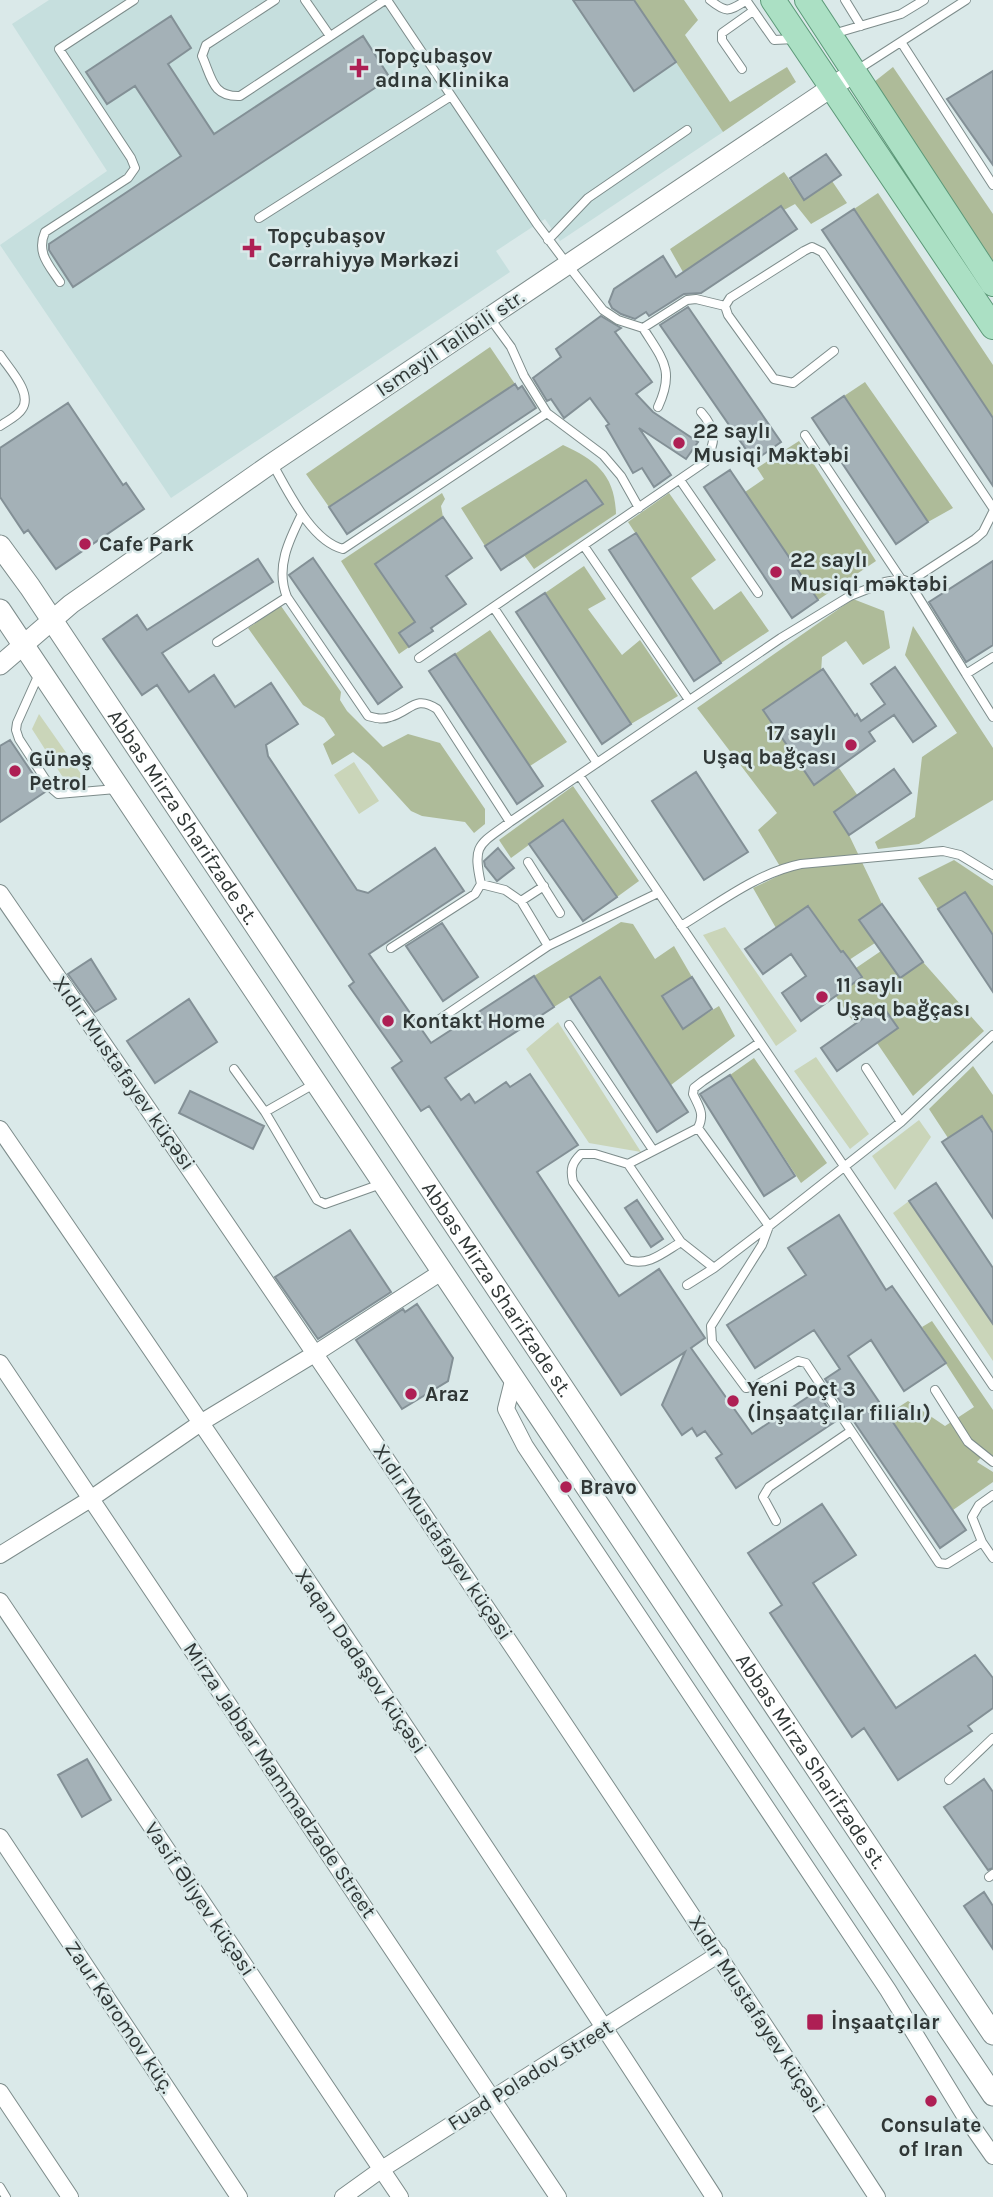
<svg xmlns="http://www.w3.org/2000/svg" width="993" height="2197" font-family="Karla,sans-serif">
<rect width="100%" height="100%" fill="#dae9e9"/>
<path fill="#c6dfde" d="M49 0H634L723 132 560 241 545 219 537 224 496 251 510 272 171 498 0 245 107 171 12 24Z"/>
<path fill="#cad5b9" d="M39 714 84 778 64 779 32 729Z
M354 762 379 801 359 814 334 775Z
M725 927 797 1031 776 1046 703 935Z
M558 1022 641 1152 589 1143 526 1049Z
M816 1057 869 1134 850 1149 794 1071Z
M919 1120 931 1137 895 1190 872 1156Z
M909 1201 993 1324V1361L893 1213Z"/>
<path fill="#aebb99" d="M634 0H684L698 20 685 35 730 102 787 67 796 82 723 132Z
M893 67 993 214V261L874 82Z
M784 172 804 200 832 181 847 203 811 224 795 204 784 210 781 206 683 272 670 249Z
M878 193 993 365V418L854 209Z
M490 347 515 384 329 507 306 474Z
M865 382 953 508 928 522 844 396Z
M799 441 876 561 818 600 745 492 764 479 757 468Z
M563 445C596 460 615 475 616 514L534 569 524 555 602 505 586 480 485 546 461 508Z
M442 493 445 499 441 506 443 517 375 564 415 622 400 633 409 647 399 654 341 561Z
M669 493 716 560 691 578 714 610 741 591 769 631 721 663 628 522Z
M584 566 606 599 588 609 622 655 640 640 678 696 631 724 545 593Z
M853 599 884 611 890 648 863 665 846 641 822 657 814 784 839 768 858 796 834 812 849 835 882 904 859 920 875 943 849 960 842 951 816 970 800 948 825 930 809 906 776 928 753 888 784 873 758 830 777 813 697 708Z
M281 606 341 692 340 700 347 711 383 747 408 734 440 743 485 809V824L474 833 465 822 422 816 411 811 369 765 353 752 332 765 323 744 335 735 324 718 303 705 248 628Z
M913 626 993 748V800L919 844 878 849 875 842 915 817 922 757 957 733 905 655Z
M490 630 567 742 530 766 455 654Z
M573 786 639 881 617 897 563 820 511 858 499 840Z
M954 860 993 886V935L965 892 938 909 918 878Z
M621 922 633 924 655 959 674 946 692 977 683 1028 719 1006 735 1036 671 1085 600 978 554 1007 534 976Z
M881 951 900 978 923 962 984 1031 913 1096 877 1043 898 1028 882 1005 854 1023 835 995 862 977 856 968Z
M754 1058 827 1163 801 1183 730 1075Z
M973 1066 993 1095V1133L981 1116 948 1138 929 1109Z
M932 1321 993 1410V1456L986 1452 977 1462 993 1472V1482L953 1510 888 1414 908 1401 945 1426 974 1407 922 1327Z"/>
<path fill="#a4b1b7" stroke="#839096" stroke-width="2" d="M573 0H634L676 62 634 91Z
M171 16 191 48 168 64 214 134 363 36 390 78 73 287 49 250V244L181 156 135 86 107 104 86 72Z
M993 71V165L947 99Z
M826 154 841 175 804 200 790 178Z
M781 206 797 229 701 293 684 294 649 316 646 312 635 319 621 314 612 308 609 302 614 289 663 256 676 277Z
M854 209 993 418V486L822 230Z
M688 307 781 442 754 461 660 325Z
M601 316 621 328 615 332 652 382 636 394 653 412 698 442 686 459 639 428 671 475 654 487 642 468 633 473 606 426 609 424 590 398 564 418 551 399 547 401 533 378 561 357 556 349Z
M515 384 518 389 522 386 536 408 347 534 329 507Z
M844 396 928 522 896 544 812 418Z
M68 403 123 485 126 483 144 509 56 569 28 530 24 533 0 497V448Z
M730 470 818 600 792 618 704 487Z
M586 480 603 504 501 570 485 546Z
M443 517 472 558 446 576 466 604 431 628 433 631 409 647 399 633 415 622 375 564Z
M636 533 721 663 694 681 609 550Z
M313 558 402 687 378 704 289 575Z
M258 559 273 582 162 653 189 692 214 675 235 707 271 683 298 724 266 745 268 756 357 890 368 893 435 848 464 891 369 954 431 1043 534 976 554 1007 445 1078 461 1100 469 1094 475 1103 506 1082 510 1087 530 1074 578 1145 537 1172 619 1296 659 1269 705 1338 691 1348 752 1434 817 1391 836 1421 736 1488 716 1458 722 1454 705 1431 697 1436 692 1428 682 1435 662 1405 685 1352 621 1395 429 1106 421 1111 392 1068 402 1061 349 986 354 982 157 685 142 695 103 639 137 615 147 630Z
M993 561V645L966 662 929 602Z
M545 593 631 724 602 744 516 612Z
M455 654 543 786 517 804 429 671Z
M895 667 936 726 913 742 894 715 869 732 875 741 814 785 763 710 823 669 855 716 857 714 861 721 885 704 871 684Z
M10 740 45 792 0 822V746Z
M894 769 911 793 849 835 834 812Z
M696 772 748 852 704 880 652 801Z
M563 820 617 897 583 921 529 844Z
M498 848 514 868 497 881 485 866 484 861Z
M965 892 993 935V992L938 909Z
M882 904 923 962 900 978 859 920Z
M808 906 841 952 843 951 850 960 862 977 801 1021 782 993 806 976 791 954 763 974 745 949Z
M442 923 478 977 443 1001 406 946Z
M91 959 116 999 95 1012 68 974Z
M600 977 688 1112 657 1132 570 997Z
M692 977 712 1009 683 1029 662 996Z
M189 999 217 1042 155 1083 127 1041Z
M882 1005 898 1028 837 1071 821 1048Z
M730 1075 795 1176 764 1196 700 1094Z
M190 1091 264 1126 253 1149 179 1113Z
M982 1116 993 1133V1218L942 1142Z
M936 1183 993 1268V1324L909 1201Z
M637 1200 663 1239 651 1247 625 1208Z
M839 1215 886 1290 892 1286 946 1363 904 1391 871 1340 848 1356 966 1530 940 1548 825 1379 840 1369 814 1330 755 1368 727 1325 806 1275 788 1248Z
M350 1230 391 1292 318 1339 275 1277Z
M417 1304 453 1358 448 1381 402 1409 356 1340 403 1309 405 1312Z
M822 1504 856 1555 813 1583 896 1708 975 1655 993 1678V1708L968 1726 972 1731 898 1780 864 1728 852 1737 770 1613 782 1605 748 1553Z
M87 1759 111 1800 82 1817 58 1775Z
M984 1779 993 1792V1868L988 1870 944 1807Z
M984 1892 993 1906V1949L964 1906Z"/>
<g fill="none" stroke-linecap="round" stroke-linejoin="round">
<g stroke="#7d8c8b" stroke-width="10">
<path id="service" d="M275 0 206 45 202 56C212 78 212 97 240 96L385 0
M305 0 330 36
M387 0 537 224 567 264 603 310 618 320 643 328C663 360 675 370 658 407
M710 0C727 14 729 11 747 0
M746 0 774 40 795 39
M845 0 861 26
M833 34 901 14 924 0
M901 42 993 185
M742 69 722 40V33L753 11
M857 70 966 0
M259 218 451 96
M548 240 588 198 687 130
M60 282C49 265 36 253 45 232L128 178 135 168 131 158 59 49 134 0
M489 317 511 347 524 376 547 413 603 455 621 476 639 508
M643 328 687 300 696 299 725 306
M834 351 793 383 774 379 728 315 725 306 730 298 804 251 812 247 822 252 993 508
M0 355C9 369 33 393 22 409 18 416 7 421 0 426
M805 435 901 579
M272 463C288 491 311 541 343 549L547 413
M680 480 758 593
M302 514C289 540 275 568 287 597L368 716C376 718 382 720 390 717 410 712 415 694 437 709L510 822
M584 546 689 700
M909 582 966 674
M494 608 597 763
M217 642 287 597
M993 657 966 674 993 717
M419 658 705 462C717 441 716 429 701 412
M39 674 17 723 16 730 19 739 51 788 58 794 116 789
M579 775 993 1386
M528 862 560 913
M481 884 505 890 521 901 548 946
M521 901 544 886
M681 926C719 903 757 873 801 864L943 851 960 855 993 875
M391 948 475 894 481 884C472 844 479 845 510 822L781 638 850 596 885 582 901 579 909 582 975 539 983 532 993 512
M431 1025 548 946 658 893
M569 1025 653 1150
M759 1043 703 1081 694 1088 693 1094C699 1107 705 1114 698 1128L769 1226
M866 1068 901 1122
M234 1069 265 1112 317 1200 325 1204 381 1184
M265 1112 314 1084
M628 1164 698 1128
M769 1226 762 1245 711 1326 712 1342 746 1388 755 1386 798 1361 806 1363 939 1563 947 1564 982 1542
M681 1242C664 1252 648 1267 628 1260L573 1182C570 1169 572 1163 581 1154H595L628 1164 681 1242 714 1268
M687 1285 714 1268 769 1226 901 1122 993 1035
M935 1390 968 1442 993 1462
M993 1495 979 1505 972 1517 982 1542 993 1558
M776 1521 763 1497 769 1487 851 1431
M949 1780 993 1738
M989 1877 993 1874
M0 2187 6 2197"/>
</g>
<g stroke="#7d8c8b" stroke-width="18">
<path id="minor" d="M0 893C297 1325 591 1758 877 2197
M0 1129C243 1482 482 1837 714 2197
M0 1363 558 2197
M514 1377 506 1409 525 1446 888 1990 965 2116 993 2156
M0 1555 92 1498 202 1422 316 1353 443 1271
M0 1601 400 2197
M0 1837 239 2197
M0 2092 70 2197
M343 2197 382 2169 719 1954"/>
</g>
<g stroke="#7d8c8b" stroke-width="21">
<path id="tertiary" d="M0 665 71 604 272 463 844 79"/>
</g>
<g stroke="#7d8c8b" stroke-width="23">
<g id="secondary">
<path id="s1" d="M0 546 30 587 993 2034"/>
<path d="M0 610 993 2095"/>
</g>
</g>
<g stroke="#5c9878" stroke-width="26">
<path id="primary" d="M773 0 993 327
M807 0 993 284"/>
</g>
<use href="#service" stroke="#fff" stroke-width="8"/>
<use href="#minor" stroke="#fff" stroke-width="16"/>
<use href="#tertiary" stroke="#fff" stroke-width="19"/>
<use href="#secondary" stroke="#fff" stroke-width="21"/>
<use href="#primary" stroke="#abe0c4" stroke-width="24"/>
</g>
<g fill="#ae1f54" stroke="#dae9e9" stroke-width="2.5">
<path d="M355.5 57.5h7v7h7v7h-7v7h-7v-7h-7v-7h7z"/>
<path d="M248.5 237.5h7v7h7v7h-7v7h-7v-7h-7v-7h7z"/>
<circle cx="679" cy="443" r="7"/>
<circle cx="85" cy="544" r="7"/>
<circle cx="776" cy="572" r="7"/>
<circle cx="851" cy="745" r="7"/>
<circle cx="15" cy="771" r="7"/>
<circle cx="822" cy="997" r="7"/>
<circle cx="388" cy="1021" r="7"/>
<circle cx="411" cy="1394" r="7"/>
<circle cx="733" cy="1401" r="7"/>
<circle cx="566" cy="1487" r="7"/>
<rect x="806" y="2013" width="18" height="18" rx="3.5"/>
<circle cx="931" cy="2101" r="7"/>
</g>
<g text-anchor="middle" stroke-width="5" stroke-linejoin="round" paint-order="stroke">
<g font-size="21" font-weight="bold" fill="#303736" stroke="#dae9e9" text-anchor="start">
<text x="375" y="63">Topçubaşov<tspan x="375" dy="24">adına Klinika</tspan></text>
<text x="268" y="243">Topçubaşov<tspan x="268" dy="24">Cərrahiyyə Mərkəzi</tspan></text>
<text x="693" y="438">22 saylı<tspan x="693" dy="24">Musiqi Məktəbi</tspan></text>
<text x="99" y="551">Cafe Park</text>
<text x="790" y="567">22 saylı<tspan x="790" dy="24">Musiqi məktəbi</tspan></text>
<text x="837" y="740" text-anchor="end">17 saylı<tspan x="837" dy="24">Uşaq bağçası</tspan></text>
<text x="29" y="766">Günəş<tspan x="29" dy="24">Petrol</tspan></text>
<text x="836" y="992">11 saylı<tspan x="836" dy="24">Uşaq bağçası</tspan></text>
<text x="402" y="1028">Kontakt Home</text>
<text x="747" y="1396">Yeni Poçt 3<tspan x="747" dy="24">(İnşaatçılar filialı)</tspan></text>
<text x="425" y="1401">Araz</text>
<text x="580" y="1494">Bravo</text>
<text x="831" y="2029">İnşaatçılar</text>
<text x="931" y="2132" text-anchor="middle">Consulate<tspan x="931" dy="24">of Iran</tspan></text>
</g>
<g font-size="21" fill="#303736" stroke="#dae9e9">
<text transform="translate(450 343) rotate(-34)" y="7">Ismayil Talibili str.</text>
<text dy="7" stroke="none"><textPath href="#s1" startOffset="327">Abbas Mirza Sharifzade st.</textPath></text>
<text transform="translate(124 1073) rotate(55)" y="7">Xıdır Mustafayev küçəsi</text>
<text dy="7" stroke="none"><textPath href="#s1" startOffset="894">Abbas Mirza Sharifzade st.</textPath></text>
<text transform="translate(443 1542) rotate(56)" y="7">Xıdır Mustafayev küçəsi</text>
<text transform="translate(361 1661) rotate(56)" y="7">Xaqan Dadaşov küçəsi</text>
<text dy="7" stroke="none"><textPath href="#s1" startOffset="1461">Abbas Mirza Sharifzade st.</textPath></text>
<text transform="translate(280 1780) rotate(56)" y="7">Mirza Jabbar Mammadzade Street</text>
<text transform="translate(200 1899) rotate(56)" y="7">Vasif Əliyev küçəsi</text>
<text transform="translate(757 2014) rotate(57)" y="7">Xıdır Mustafayev küçəsi</text>
<text transform="translate(120 2017) rotate(56)" y="7">Zaur Kəromov küç.</text>
<text transform="translate(530 2075) rotate(-32)" y="7">Fuad Poladov Street</text>
</g>
</g>
</svg>
